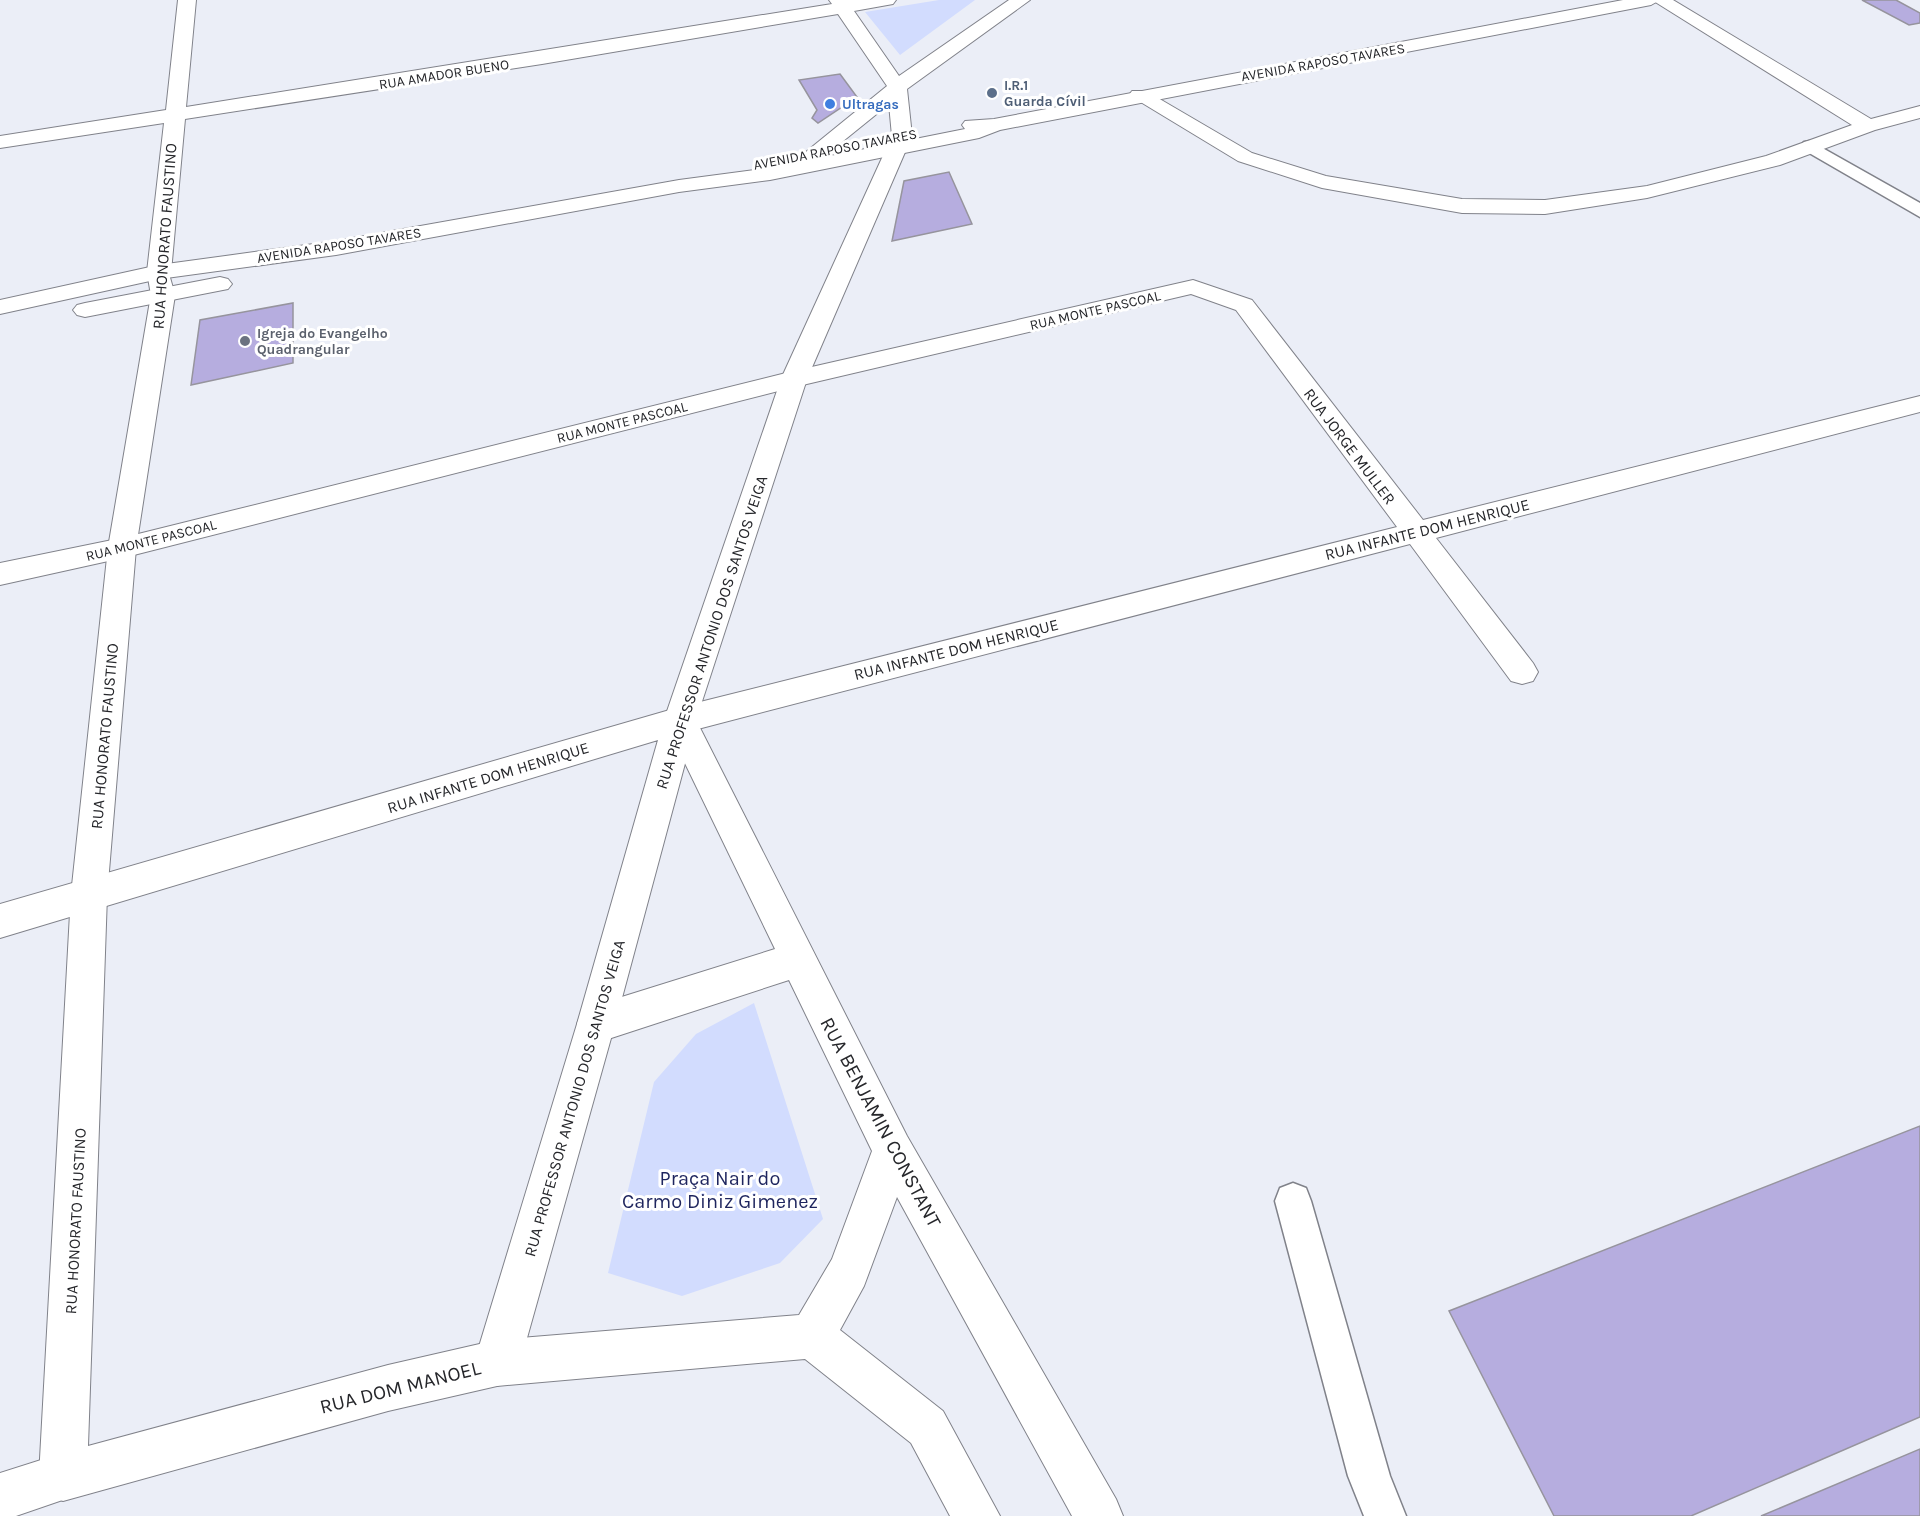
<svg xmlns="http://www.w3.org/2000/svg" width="1920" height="1516" font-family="Karla,sans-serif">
<rect width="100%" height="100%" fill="#ebeef7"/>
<path fill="#d2dcfe" d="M939 0H975L900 55 865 12Z
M754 1003 823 1219 780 1263 682 1296 608 1273 654 1082 696 1034Z"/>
<path fill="#b6addf" stroke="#96949d" stroke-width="1.5" d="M1862 0H1896L1920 13V23L1909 25Z
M840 74 857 97 818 123 812 118 817 110 799 80Z
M949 172 972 224 892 241 904 181Z
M293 303V363L191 385 200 320Z
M1920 1126V1417L1691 1516H1554L1449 1311Z
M1920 1449V1516H1761Z"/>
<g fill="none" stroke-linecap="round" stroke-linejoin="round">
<g stroke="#80828a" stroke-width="3">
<path id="service" d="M1810 141 1920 203V217L1804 150 1801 146 1804 142Z
M1293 1183 1306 1188 1311 1201 1390 1476 1406 1516H1364L1348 1476 1275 1201 1280 1188Z"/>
</g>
<g stroke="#80828a" stroke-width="2">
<path id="minor" d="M178 0H196L186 107 832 4 829 0H896L893 4 854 11 899 76 1009 0H1030L907 89 912 136 909 140H895L892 136 889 104 821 159H807L804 155 807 151 887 86 838 14 542 64 185 119 171 272 167 277H151L147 272 164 123 0 148V136L166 110Z
M1652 0H1673L1871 119 1920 106V118L1875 130 1780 165 1647 198 1545 214 1462 213 1322 188 1238 161 1129 95 1132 91H1146L1252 153 1326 176 1462 199 1545 200 1647 186 1766 156 1852 125Z
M1193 280 1252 300 1423 520 1920 396V412L1436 538 1533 663 1538 672 1533 681 1522 684 1511 681 1410 544 694 730 615 1024 520 1363 513 1379 497 1386 481 1379 474 1363 577 1024 658 740 0 938V904L680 707 1397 527 1236 310 1191 294 794 387 122 558 0 585V563L122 538 794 371Z
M63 1453 80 1460 87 1477 80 1494 16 1516H0V1473Z"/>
</g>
<g stroke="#80828a" stroke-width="2">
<path id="tertiary" d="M902 130 909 132 912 136 807 379 696 720 907 1136 1116 1499 1123 1516H1072L897 1197 864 1286 840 1330 943 1411 1000 1516H950L911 1443 805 1359 497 1386 388 1411 63 1501 46 1494 39 1477 71 895 108 548 151 295 147 272 151 267H167L175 295 136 548 107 895 88 1446 388 1365 497 1340 799 1315 832 1259 872 1151 789 980 596 1043 582 1037 577 1024 582 1011 596 1005 775 949 664 720 781 379 892 136 895 132Z"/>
</g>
<g stroke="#80828a" stroke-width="2">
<path id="primary" d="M1623 0H1660L1651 5 1000 130 979 138 770 180 679 192 336 255 159 279 0 314V300L159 265 336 241 679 180 770 168 965 129 962 125 965 121 994 119Z
M220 277 228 279 232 284 228 289 85 317 77 315 73 310 77 305 85 303Z"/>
</g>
<use href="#service" fill="#fff" fill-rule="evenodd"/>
<use href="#minor" fill="#fff" fill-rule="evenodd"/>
<use href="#tertiary" fill="#fff" fill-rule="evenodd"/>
<use href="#primary" fill="#fff" fill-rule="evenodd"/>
</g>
<circle fill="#5c6f8a" stroke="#fff" stroke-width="2" cx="992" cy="93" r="6"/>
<circle fill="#3f7fe0" stroke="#fff" stroke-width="2" cx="830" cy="104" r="6"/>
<circle fill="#6b7280" stroke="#fff" stroke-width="2" cx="245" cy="341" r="6"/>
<g text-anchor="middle" stroke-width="6" stroke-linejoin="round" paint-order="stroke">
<g font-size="14" fill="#26272b" stroke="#fff">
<text transform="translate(1323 62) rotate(-10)" y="5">AVENIDA RAPOSO TAVARES</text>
<text transform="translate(444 74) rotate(-9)" y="5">RUA AMADOR BUENO</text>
<text transform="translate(835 149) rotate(-11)" y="5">AVENIDA RAPOSO TAVARES</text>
<text transform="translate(339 245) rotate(-9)" y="5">AVENIDA RAPOSO TAVARES</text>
<text transform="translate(1095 310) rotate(-13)" y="5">RUA MONTE PASCOAL</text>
<text transform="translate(622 422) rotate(-14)" y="5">RUA MONTE PASCOAL</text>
<text transform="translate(151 540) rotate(-14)" y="5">RUA MONTE PASCOAL</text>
</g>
<g font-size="14" font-weight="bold" fill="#4e5e75" stroke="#fff" text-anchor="start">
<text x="1004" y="90">I.R.1<tspan x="1004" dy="16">Guarda Cívil</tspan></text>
</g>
<g font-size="14" font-weight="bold" fill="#366cbe" stroke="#fff" text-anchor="start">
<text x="842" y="109">Ultragas</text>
</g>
<g font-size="14" font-weight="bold" fill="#5b616d" stroke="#fff" text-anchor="start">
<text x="257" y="338">Igreja do Evangelho<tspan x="257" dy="16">Quadrangular</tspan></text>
</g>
<g font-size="16" fill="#26272b" stroke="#fff">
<text transform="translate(164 236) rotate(-86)" y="6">RUA HONORATO FAUSTINO</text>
<text transform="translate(1350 446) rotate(53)" y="6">RUA JORGE MULLER</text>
<text transform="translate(1427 529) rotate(-14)" y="6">RUA INFANTE DOM HENRIQUE</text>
<text transform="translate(711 632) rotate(-72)" y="6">RUA PROFESSOR ANTONIO DOS SANTOS VEIGA</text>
<text transform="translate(956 649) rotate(-14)" y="6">RUA INFANTE DOM HENRIQUE</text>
<text transform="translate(104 736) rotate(-85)" y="6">RUA HONORATO FAUSTINO</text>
<text transform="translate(488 777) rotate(-17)" y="6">RUA INFANTE DOM HENRIQUE</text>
<text transform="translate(574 1098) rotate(-74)" y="6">RUA PROFESSOR ANTONIO DOS SANTOS VEIGA</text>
<text transform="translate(75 1221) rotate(-87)" y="6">RUA HONORATO FAUSTINO</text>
</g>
<g font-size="20" fill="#26272b" stroke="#fff">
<text transform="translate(881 1122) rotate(62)" y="7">RUA BENJAMIN CONSTANT</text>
<text transform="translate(400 1387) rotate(-14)" y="7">RUA DOM MANOEL</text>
</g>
<g font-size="20" fill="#1e255e" stroke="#fff">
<text x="720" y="1185">Praça Nair do<tspan x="720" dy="23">Carmo Diniz Gimenez</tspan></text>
</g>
</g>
</svg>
